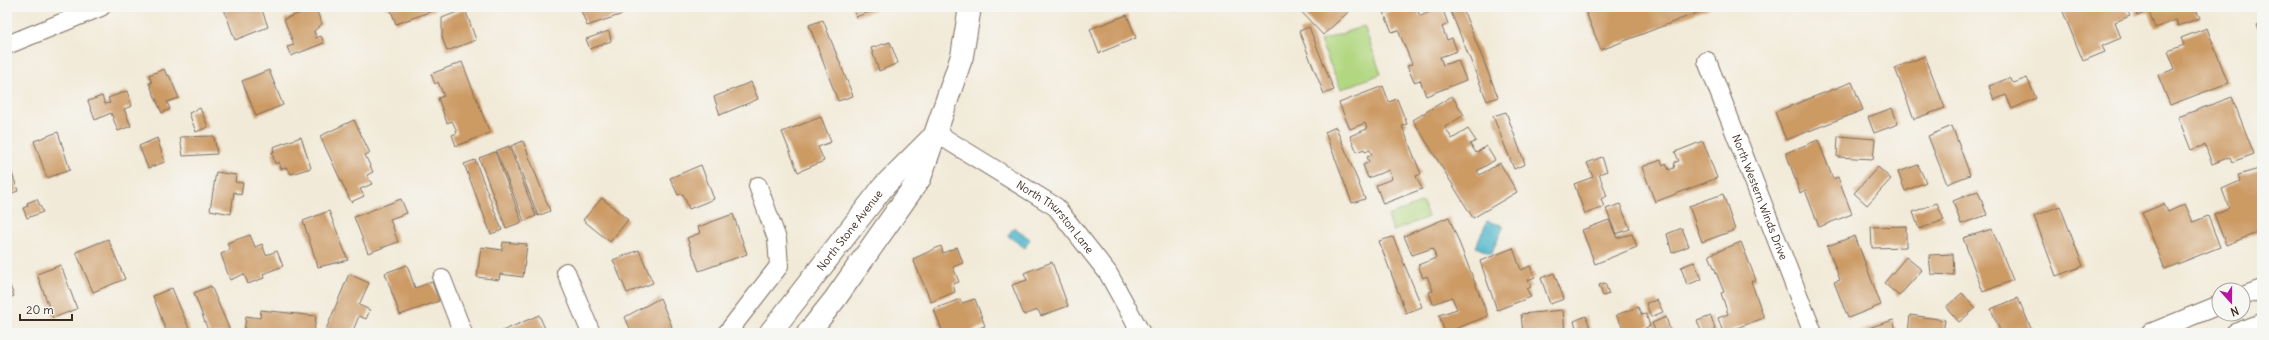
<svg xmlns="http://www.w3.org/2000/svg" width="2269" height="340" font-family="Delius,sans-serif">
<rect width="100%" height="100%" fill="#f6f6f2"/>
<filter id="ink" filterUnits="userSpaceOnUse"><feTurbulence type="fractalNoise" baseFrequency=".025" numOctaves="2"/><feDisplacementMap in="SourceGraphic" scale="8" xChannelSelector="R" yChannelSelector="G"/><feConvolveMatrix kernelMatrix="1 2 1 2 8 2 1 2 1" color-interpolation-filters="sRGB"/></filter>
<filter id="wash" filterUnits="userSpaceOnUse"><feTurbulence type="fractalNoise" baseFrequency=".012" numOctaves="4" result="noise"/><feDisplacementMap in="SourceGraphic" scale="16" xChannelSelector="R" yChannelSelector="G"/><feGaussianBlur stdDeviation="0.9" result="paint"/><feColorMatrix in="noise" values="0 0 0 0 0 0 0 0 0 0 0 0 0 0 0 0 0 1.4 0 .05"/><feComposite in="paint" operator="in"/></filter>
<g filter="url(#wash)">
<rect width="100%" height="100%" fill="#f2ead8"/>
<path fill="#b1d780" stroke="#76804f" d="M1364 26 1381 74 1341 89 1320 41Z
M1423 202 1428 217 1393 231 1388 216Z"/>
<path fill="#4cb4ca" stroke="#446f74" d="M1487 221 1504 226 1491 254 1476 247Z
M1014 227 1030 239 1025 248 1008 236Z"/>
<g id="blocks">
<path fill="#cc9a63" d="M230 7H261L268 27 235 40 224 9Z
M315 7 322 24 314 31 316 38 321 36 324 43 291 56 287 47 294 45 284 19Z
M385 7H434L435 10 396 24 390 8 386 9Z
M583 7H628L629 12 587 26 580 8Z
M852 7H876L877 9 856 17Z
M1171 7H1183L1173 11Z
M1297 7H1354L1323 35Z
M1387 7H1422L1417 9 1420 16 1442 7 1448 24 1442 27 1447 40 1452 38 1457 51 1440 57 1443 65 1458 60 1466 80 1426 96 1420 80 1414 82 1407 66 1412 64 1398 30 1392 32 1384 13 1389 12Z
M1449 7H1462L1498 97 1487 101Z
M1592 7H1712L1601 50 1585 10Z
M2061 7H2126L2130 16 2115 22 2121 38 2102 46 2105 52 2083 61Z
M2134 7H2195L2200 18 2178 26 2176 20 2155 28 2149 11 2137 16Z
M465 9 476 40 447 51 442 37V18Z
M1127 15 1136 38 1099 53 1090 29Z
M823 20 853 96 838 101 809 25Z
M2262 23V38L2257 25Z
M1309 27 1334 90 1324 94 1299 31Z
M2207 28 2228 83 2170 105 2158 75 2175 69 2168 51 2184 45 2181 38Z
M609 31 611 41 590 49 586 39Z
M890 42 898 63 879 71 871 48Z
M1925 56 1945 108 1914 119 1895 68Z
M462 62 490 133 456 146 452 135 457 133 455 127 452 121 447 123 438 98 444 96 438 82 435 84 431 74Z
M164 69 167 76 169 75 179 98 167 102 170 109 162 113 149 83H152L149 75Z
M269 70 283 105 256 116 242 81Z
M2009 78 2014 83 2027 78 2036 98 2012 109 2006 95 1994 100 1989 86Z
M751 82 758 99 720 115 714 97Z
M1852 82 1863 110 1786 140 1775 112Z
M1383 86 1389 102 1397 99 1407 124 1402 126 1421 174 1416 176 1422 189 1383 204 1376 185 1392 179 1389 170 1368 178 1363 165 1369 162 1367 157 1372 155 1370 150 1365 152 1364 149 1357 152 1350 136 1367 129 1365 123 1350 129 1339 103Z
M127 91 132 106 124 109 131 126 118 131 111 113 95 120 88 101 102 96 105 104 110 103 108 98Z
M1452 96 1464 115 1445 127 1452 139 1468 129 1476 141 1470 144 1476 153 1486 146 1495 160 1477 171 1480 175 1500 163 1517 192 1473 218 1413 120Z
M2232 97 2254 154 2232 162 2230 157 2212 164 2205 145 2191 150 2178 117Z
M200 108 208 127 196 132 189 113Z
M1892 108 1898 124 1874 133 1868 117Z
M1506 112 1525 164 1514 169 1493 116Z
M821 117 831 142 818 147 824 161 798 172 782 132Z
M354 120 370 153 365 155 373 172 367 175 372 184 360 189 364 196 351 202 320 136Z
M1952 126 1970 175 1947 184 1928 136Z
M1336 127 1365 199 1352 203 1325 132Z
M58 132 70 170 47 178 34 141Z
M214 136 217 154 183 156 180 137Z
M1838 136 1875 139 1873 159 1837 157Z
M301 137 311 168 291 174 287 168 281 169 279 162 275 164 272 152H274L273 147Z
M157 138 165 162 148 168 139 146Z
M1818 140 1833 179 1838 177 1852 214 1819 227 1805 190 1800 193 1786 153Z
M523 141 550 211 538 216 511 146Z
M1703 141 1717 178 1655 202 1642 167 1661 160 1663 165 1666 163 1669 170 1674 168 1675 162 1679 161 1675 152Z
M509 146 536 216 524 221 496 151Z
M495 152 522 222 506 228 479 158Z
M1602 157 1607 171 1599 174 1607 196 1601 199 1604 207 1585 214 1574 184 1593 177 1587 163Z
M7 158 18 191 7 195Z
M475 160 502 230 491 234 464 164Z
M701 165 714 199 689 209 683 194 678 195 670 178Z
M1918 165 1926 182 1905 191 1898 172Z
M1878 167 1891 179 1867 205 1854 193Z
M2259 169 2262 177V231L2226 245 2214 214 2229 208 2222 189 2240 181 2238 175Z
M216 172 236 175 235 182 243 183 241 195 234 192 231 214 210 210Z
M1978 191 1987 215 1961 224 1953 201Z
M1723 194 1735 230 1702 242 1689 206Z
M602 198 628 220 610 242 583 220Z
M37 199 43 212 27 218 23 208 28 206 27 203Z
M401 199 407 213 390 219 398 242 368 253 354 217Z
M1937 203 1944 220 1919 229 1913 212Z
M1620 204 1630 229 1616 234 1606 209Z
M2164 204 2168 212 2185 204 2193 222 2208 216 2220 247 2165 269 2142 213Z
M2060 206 2083 266 2056 276 2034 216Z
M329 211 348 260 318 267 303 221Z
M733 214 747 254 699 271 687 238 700 233 698 227Z
M1449 217 1488 316 1445 333 1439 315 1457 309 1452 297 1433 304 1429 292 1433 291 1427 276 1423 278 1418 265 1436 258 1433 248 1412 255 1404 236Z
M1609 220 1617 238 1632 234 1637 247 1595 264 1582 230Z
M1906 226V247L1872 248 1871 227Z
M1682 228 1689 246 1672 253 1667 234Z
M1992 229 2013 280 1983 292 1963 238Z
M250 235 255 247 262 244 266 255 277 251 283 266 263 274 264 278 248 284 244 274 230 280 221 254 230 250 227 243Z
M1855 236 1881 305 1848 318 1834 282 1840 280 1827 246Z
M1393 237 1422 307 1406 313 1379 241Z
M108 239 125 279 93 292 76 252Z
M503 242 527 244 523 277 500 274 499 280 477 277 481 247 502 250Z
M1741 242 1756 280 1751 281 1764 318 1723 333 1718 318 1728 314 1721 293 1724 292 1709 255Z
M941 246 943 253 957 247 963 263 953 267 959 282 953 284 955 292 931 302 913 259Z
M1513 248 1521 270 1530 266 1535 277 1528 280 1531 287 1527 289 1531 297 1497 310 1480 261Z
M639 250 653 283 627 293 613 260Z
M1953 254 1954 275 1931 274 1929 255Z
M1906 257 1922 270 1899 296 1884 283Z
M1052 262 1068 306 1041 316 1038 310 1024 315 1012 285 1027 280 1024 273Z
M1694 262 1702 279 1687 285 1681 267Z
M61 265 77 309 53 318 37 274Z
M407 265 415 288 432 282 439 301 400 315 385 273Z
M1554 273 1564 299 1550 304 1541 278Z
M349 274 369 283 359 305 370 310 366 319 359 316 352 333H326L325 332Z
M1605 283 1609 294 1603 296 1599 285Z
M10 286 14 296 7 299V287Z
M211 286 231 333H209L194 293Z
M172 288 191 333H167L153 296Z
M1962 293 1976 308 1959 322 1946 307Z
M660 298 672 327 663 330 664 333H632L625 317Z
M2018 298 2033 333H2001L1991 309Z
M960 299 962 303 975 299 985 326 973 330 974 333H943L934 309Z
M1657 300 1663 312 1651 317 1646 303Z
M1638 307 1642 315 1646 314 1650 326 1645 328 1647 333H1626L1616 315Z
M261 310 316 316 314 333H244L246 316 260 318Z
M1563 310 1565 333H1523L1521 314Z
M539 315 547 333H501L500 332Z
M1910 315 1945 320 1943 333H1908Z
M1586 316 1592 333H1578L1574 321Z
M1711 316 1716 333H1702L1697 321Z
M1666 317 1671 333H1656L1652 323Z
M7 319 12 333H7Z
M1893 320 1897 333 1859 331Z"/>
</g>
</g>
<g filter="url(#ink)">
<use href="#blocks" fill-opacity="0" stroke="#7b6d5f" stroke-width="1"/>
<g fill="none" stroke-linecap="round" stroke-linejoin="round">
<g stroke="#7b6d5f" stroke-width="20">
<g id="minor">
<path d="M7 45 101 7"/>
<path id="s1" d="M1707 61 1813 333"/>
<path id="s2" d="M936 133 1056 207 1108 273 1141 333"/>
<path d="M566 272 591 333"/>
<path d="M442 279 463 333"/>
<path d="M2243 296 2262 289"/>
<path d="M727 333 779 266 777 239 758 186"/>
<path d="M2150 333 2219 305"/>
<path d="M2235 333 2262 323"/>
</g>
</g>
<g stroke="#7b6d5f" stroke-width="24">
<g id="major">
<path id="s3" d="M770 333 884 186 930 140"/>
<path d="M808 333 835 299 920 178 962 56 970 7"/>
</g>
</g>
<use href="#minor" stroke="#fff" stroke-width="18"/>
<use href="#major" stroke="#fff" stroke-width="22"/>
</g>
</g>
<g text-anchor="middle" stroke-width="3.5" stroke-linejoin="round" paint-order="stroke">
<g font-size="11" fill="#3b2a1e" stroke="#f6f6f2">
<text dy="4" stroke="none"><textPath href="#s1" startOffset="146">North Western Winds Drive</textPath></text>
<text dy="4" stroke="none"><textPath href="#s2" startOffset="147">North Thurston Lane</textPath></text>
<text dy="4" stroke="none"><textPath href="#s3" startOffset="130">North Stone Avenue</textPath></text>
</g>
</g>
<rect width="2269" height="340" fill="none" stroke="#f6f6f2" stroke-width="24"/>
<g transform="translate(2231 302) rotate(159)"><circle r="19" fill="#f6f6f2" stroke="#aba49d"/>
<path d="M0-3L7 15L0 10L-7 15Z" fill="#b5179e"/>
<text y="-6" font-size="11" font-weight="bold" text-anchor="middle" fill="#3b2a1e">N</text>
</g>
<path d="M20 314v6h52v-6" fill="none" stroke="#3b2a1e" stroke-width="2"/>
<text x="26" y="314" font-size="12" fill="#3b2a1e" stroke="#f6f6f2" stroke-width="3" paint-order="stroke">20 m</text>
</svg>
